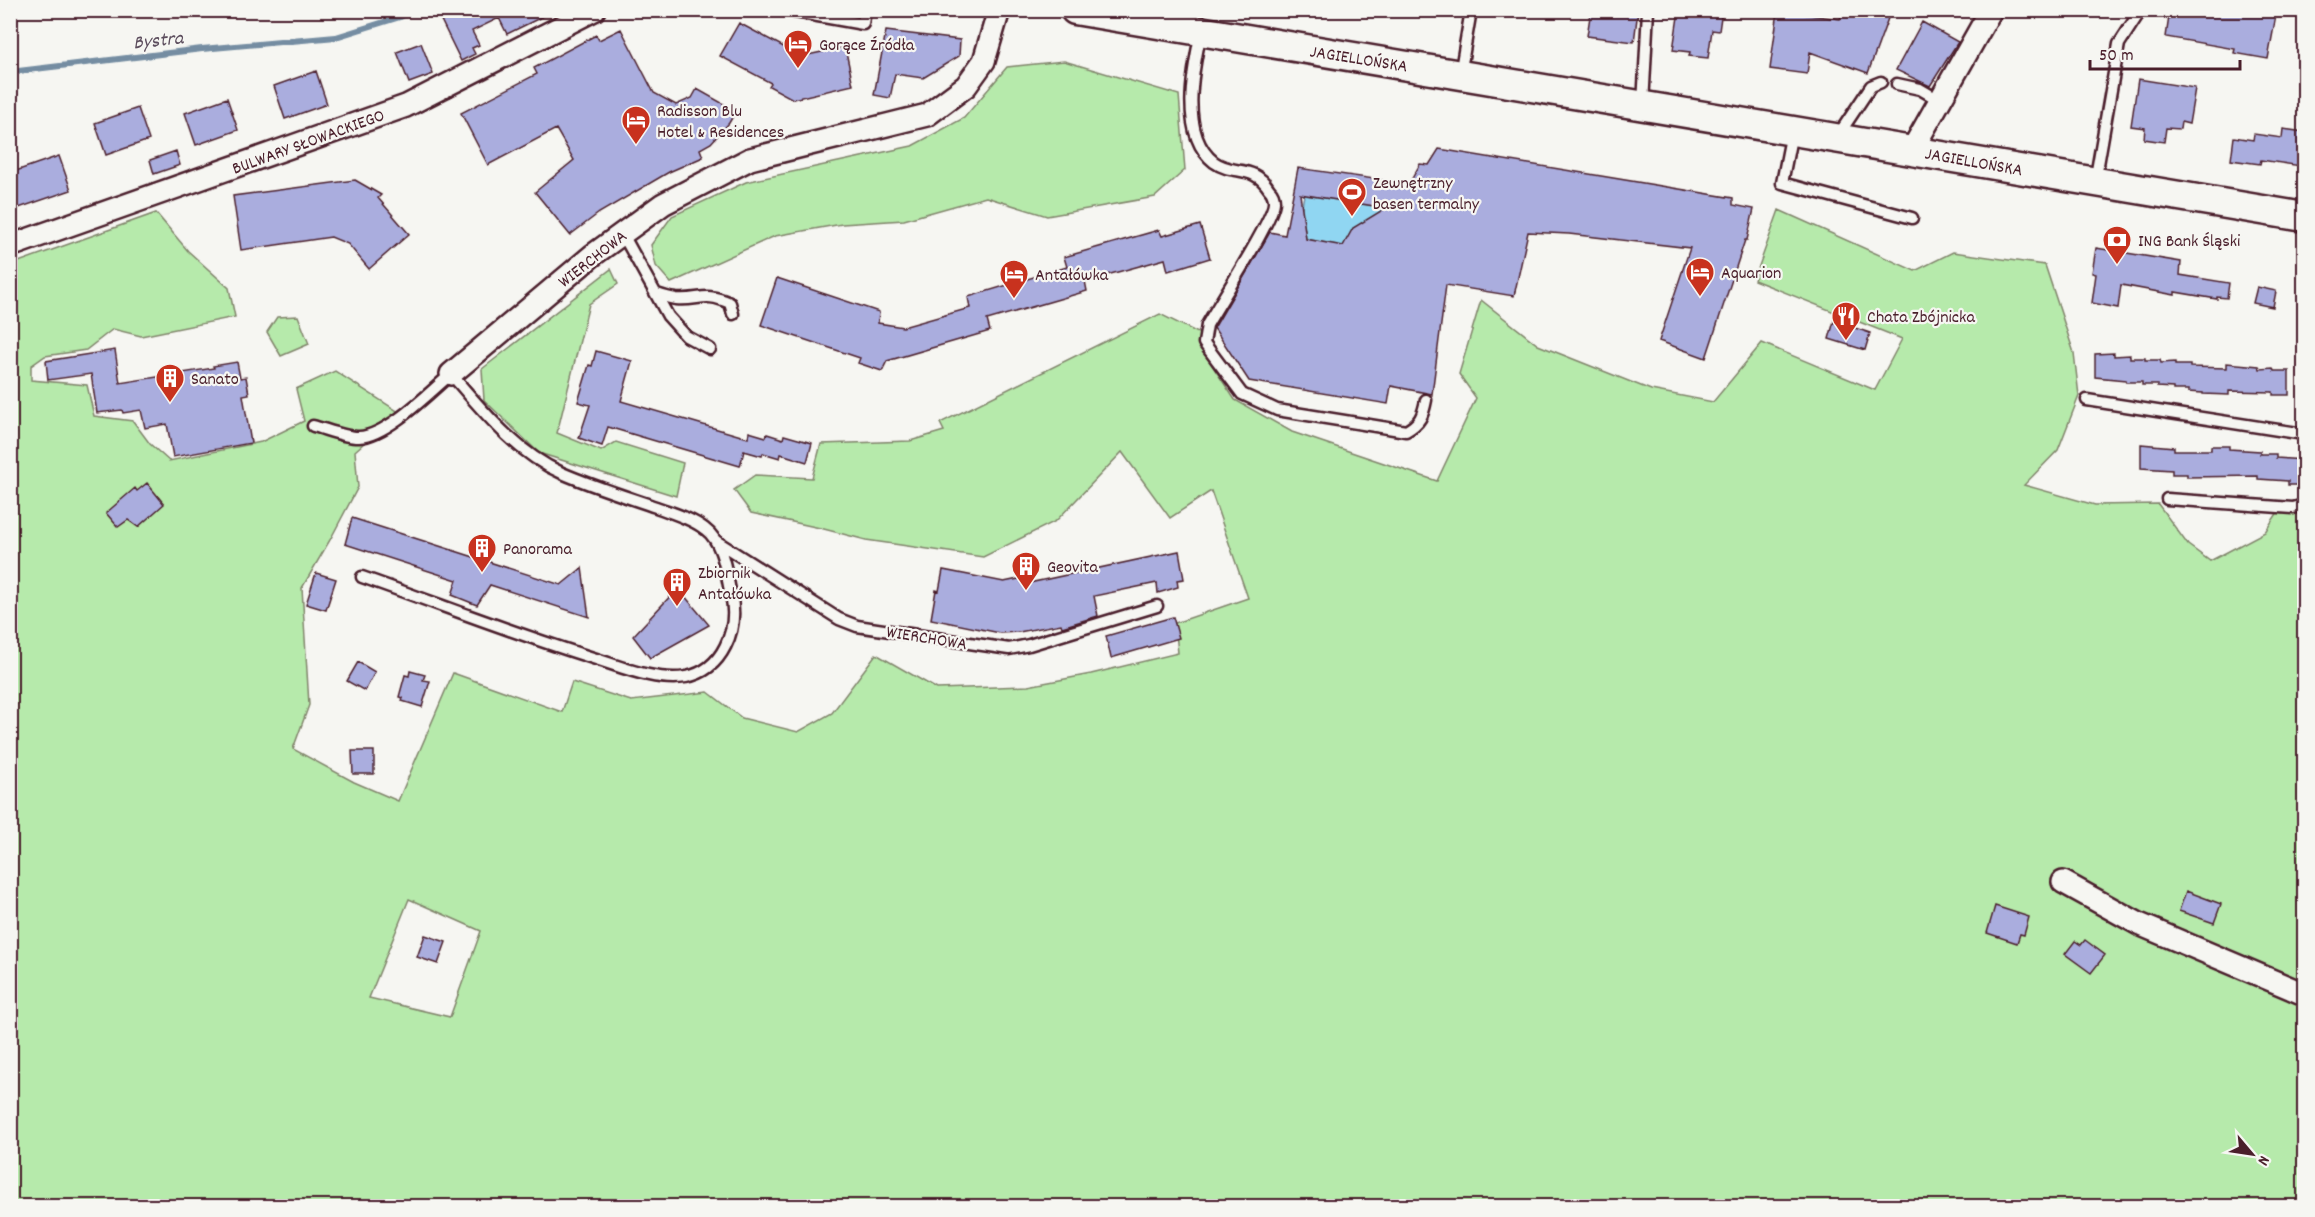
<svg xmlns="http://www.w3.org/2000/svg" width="2315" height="1217" font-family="Dekko,sans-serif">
<rect width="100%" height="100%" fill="#f6f6f2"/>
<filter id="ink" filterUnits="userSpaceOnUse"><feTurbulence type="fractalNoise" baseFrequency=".0167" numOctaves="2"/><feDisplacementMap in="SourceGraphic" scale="12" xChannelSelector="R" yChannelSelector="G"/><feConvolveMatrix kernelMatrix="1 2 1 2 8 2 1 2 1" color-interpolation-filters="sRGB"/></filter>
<g filter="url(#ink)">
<path fill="#b6eaab" stroke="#80846b" stroke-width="1.5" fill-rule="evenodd" d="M1064 61 1179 95 1185 170 1155 197 1047 216 986 197 904 220 842 224 775 236 671 283 656 266 651 245 672 216 746 182 912 146 964 118 1007 67Z
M1779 210 1915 271 1953 252 2045 265 2074 353 2079 396 2058 450 2024 485 2095 505 2158 504 2188 545 2210 561 2265 532 2278 512 2304 510V1206H11L10 265 156 213 188 251 229 288 235 317 141 336 113 329 86 350 45 356 31 366V380L87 385 94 416 133 421 150 444 169 461 261 442 304 421 296 389 335 371 399 412 355 451 358 487 330 540 302 588 309 705 293 749 354 782 398 801 453 673 562 712 572 682 631 701 708 692 742 718 798 732 832 713 876 654 937 689 1028 686 1091 674 1178 653 1175 623 1248 598 1211 491 1170 518 1122 452 1056 521 983 557 866 540 820 528 751 513 734 490 755 475 812 478 821 444 910 441 944 431 940 423 1160 314 1200 334V347L1235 400 1292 432 1437 481 1476 398 1459 374 1481 300 1538 345 1651 390 1713 402 1762 343 1875 390 1902 339 1754 280ZM409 899 481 931 450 1017 369 998Z
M611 269 618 284 589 304 557 433 601 451 616 442 683 463 676 496 539 453 484 400 482 369Z
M298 316 309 344 281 356 267 332 277 317Z"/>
<path fill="#90d6f2" stroke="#748da2" stroke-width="1.5" d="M1304 195 1402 210 1353 228 1343 246 1306 239 1302 207Z"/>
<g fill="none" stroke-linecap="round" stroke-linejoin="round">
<path stroke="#748da2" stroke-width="6" d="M10 72 202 49 336 37 400 17 413 10"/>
</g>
<path fill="#aaadde" stroke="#4a1f2b" stroke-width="1.5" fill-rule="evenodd" d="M449 10H556L507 34 499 18 472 31 479 45 472 48 475 54 461 61 439 16Z
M1591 10H1638L1634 42 1587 36Z
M1679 10H1722L1719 31 1712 30 1708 58 1689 56 1690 52 1673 50Z
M1843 10H1891L1868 73 1810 52 1807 74 1770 69 1778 11 1840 19Z
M2170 10H2277L2268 59 2234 53 2235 49 2166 37Z
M1922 22 1958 42 1930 86 1896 70Z
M739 23 793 52 808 55 845 47 853 85 793 99 769 86 771 83 720 56Z
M621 29 654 93 676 105 692 98 697 89 736 111 729 123 711 143 700 149 703 157 669 172 599 213 570 235 535 192 574 160 556 129 488 165 461 113 537 74 534 68 596 35 599 40Z
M886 31 960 40 959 56 923 78 895 74 890 98 874 95Z
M421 43 433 74 409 83 397 52Z
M316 71 327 104 285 119 274 86Z
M2138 79 2195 88 2189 124 2181 122 2180 129 2166 128 2164 142 2144 139 2145 128 2131 126Z
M227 98 238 130 196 145 185 113Z
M138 108 149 140 106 155 95 123Z
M2283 129 2304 132 2301 166 2261 160 2260 164 2231 160 2234 137 2253 140 2254 134 2282 138Z
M1439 149 1733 198V205L1754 209 1747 240H1745L1706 358 1659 341 1690 248 1569 234 1528 232 1514 296 1446 285 1432 394 1391 386 1388 404 1249 381 1214 328 1270 232 1285 235 1298 168 1409 184 1420 164 1429 165ZM1300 194 1386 208 1353 228 1343 246 1306 239Z
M176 151 180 165 154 174 150 160Z
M59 156 71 190 10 211V173Z
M355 180 381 195 378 198 409 234 369 269 348 244 331 237 241 250 233 196Z
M1200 225 1210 258 1168 271 1165 259 1085 281 1087 291 987 320 990 331 887 361 882 371 858 363 860 358 761 325 777 278 879 312 878 323 903 327 970 308 968 297 1067 267 1064 257 1159 230 1162 236Z
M2096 248 2181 262 2180 275 2229 283 2227 298 2217 297V299L2175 292V295L2121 285 2118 308 2092 303 2096 274 2092 273Z
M2257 287 2276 291 2273 307 2253 303Z
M1834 321 1870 333 1865 350 1829 339Z
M115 350 120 383 214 368 213 366 237 362 240 378 246 377 249 394 243 395 251 443 173 457 167 424 145 428 141 410 123 413 122 410 97 413 91 374 48 380 46 361Z
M596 351 632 361 621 401 748 438 749 432 766 437 767 434 783 439 784 435 812 443 807 462 781 454 780 458 763 453 762 456 744 451 740 466 608 427 602 446 579 438 590 405 578 402 589 365 592 366Z
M2114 353V356L2130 355V358H2145V360H2160L2161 363 2175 362V365H2190V367L2227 368V363L2259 366 2260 369 2273 368 2274 371H2289V395H2273V392L2229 391V395L2203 394V393L2188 392V390H2173V388L2157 387V385H2142V382H2126V380L2095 377V354Z
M2141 444 2174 447V450H2211V446H2229V449L2260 451V454H2276V458L2304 460V485H2288V481L2258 479V476L2187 477V474H2172V470L2141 468Z
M147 483 164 504 138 527 128 520 118 527 106 513 135 488 137 491Z
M352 518 561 585 582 568 589 617 490 585 477 605 452 595 457 580 345 544Z
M1179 551 1184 579 1177 580 1178 587 1158 593 1157 583 1094 596 1098 616 1062 627 1061 624 1019 632 1000 633 931 619 936 590 939 591 943 570 1004 582 1028 577 1029 583Z
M316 573 336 579 326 610 306 604Z
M678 588 709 625 650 658 633 636Z
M1173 617 1179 638 1111 658 1106 636Z
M358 662 375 672 365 691 347 681Z
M410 671 425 675 423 680 430 681 422 707 402 701 403 698 399 697 405 675 409 676Z
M352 751H374V774H353Z
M2186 891 2221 904 2214 923 2179 911Z
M1995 906 2029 917 2024 935 2020 934 2017 943 1987 933Z
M425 935 446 942 438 964 417 957Z
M2085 940 2105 955 2091 973 2065 954 2075 941 2081 945Z"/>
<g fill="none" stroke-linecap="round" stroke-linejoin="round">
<g stroke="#4a1f2b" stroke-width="15">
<path id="lane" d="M784 10 863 24 865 10
M1201 32C1193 69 1179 135 1214 162 1233 176 1254 164 1269 189 1272 192 1274 197 1274 201 1276 216 1218 305 1207 325L1204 343 1242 394 1277 410 1406 431C1420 423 1423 416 1426 400
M1460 75 1471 10
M1897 84 1920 89 1939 100
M1643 105 1648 10
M1792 132 1782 183 1912 218
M1837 137 1871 86 1881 82
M2095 182 2119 44 2141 10
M622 233 668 316 686 336 710 349
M657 294C663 296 670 298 676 299 700 301 704 291 730 303L733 314
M2087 400 2304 434
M313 426C325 429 347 438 359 437 387 436 430 392 451 374 483 411 516 453 562 473 592 486 624 496 656 507 672 513 691 518 705 529 724 543 726 574 731 595 739 629 723 670 686 677 656 682 622 667 593 658 515 634 439 604 362 577
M2167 499 2293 508 2304 505
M716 541 839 619 857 626 1009 649 1029 645 1157 606"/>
</g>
<g stroke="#4a1f2b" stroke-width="26">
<path id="street" d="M1912 150 1991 10
M10 246 406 106 594 10
M451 374 593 255 663 204 750 159 927 115 966 86 984 61 999 10
M2063 882 2139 924 2304 994"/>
</g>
<g stroke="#4a1f2b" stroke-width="33">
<path id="secondary" d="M1075 10 2304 217"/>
</g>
<use href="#lane" stroke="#f6f6f2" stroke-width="10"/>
<use href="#street" stroke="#f6f6f2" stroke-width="21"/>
<use href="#secondary" stroke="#f6f6f2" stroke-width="28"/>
</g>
</g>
<defs>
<g id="hotel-pin" transform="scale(1.5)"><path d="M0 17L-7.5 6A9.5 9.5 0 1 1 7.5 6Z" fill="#c8321e" stroke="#f6f6f2"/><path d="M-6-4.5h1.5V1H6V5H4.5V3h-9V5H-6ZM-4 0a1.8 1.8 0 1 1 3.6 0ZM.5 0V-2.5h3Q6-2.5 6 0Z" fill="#fff"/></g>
<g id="stadium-pin" transform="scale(1.5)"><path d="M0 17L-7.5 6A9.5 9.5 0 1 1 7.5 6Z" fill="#c8321e" stroke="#f6f6f2"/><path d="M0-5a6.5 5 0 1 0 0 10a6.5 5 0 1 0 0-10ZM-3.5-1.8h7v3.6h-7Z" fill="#fff"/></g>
<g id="bank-pin" transform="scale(1.5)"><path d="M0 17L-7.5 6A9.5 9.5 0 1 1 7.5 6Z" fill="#c8321e" stroke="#f6f6f2"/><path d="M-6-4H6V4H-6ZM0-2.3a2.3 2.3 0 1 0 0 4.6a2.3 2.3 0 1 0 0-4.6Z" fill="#fff"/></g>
<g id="restaurant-pin" transform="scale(1.5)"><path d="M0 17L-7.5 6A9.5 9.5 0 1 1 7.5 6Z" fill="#c8321e" stroke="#f6f6f2"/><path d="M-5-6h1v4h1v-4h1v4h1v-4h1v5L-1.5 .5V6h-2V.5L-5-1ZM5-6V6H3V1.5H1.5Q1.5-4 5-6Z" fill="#fff"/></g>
<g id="building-pin" transform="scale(1.5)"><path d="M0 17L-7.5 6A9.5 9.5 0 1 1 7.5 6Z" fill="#c8321e" stroke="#f6f6f2"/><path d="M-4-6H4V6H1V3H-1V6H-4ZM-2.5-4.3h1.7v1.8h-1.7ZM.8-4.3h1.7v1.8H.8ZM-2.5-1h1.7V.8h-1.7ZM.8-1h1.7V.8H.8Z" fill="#fff"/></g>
</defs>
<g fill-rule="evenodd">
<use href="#hotel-pin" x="798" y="44"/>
<use href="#hotel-pin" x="636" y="120"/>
<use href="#stadium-pin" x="1352" y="192"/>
<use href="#bank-pin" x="2117" y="240"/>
<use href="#hotel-pin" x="1700" y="272"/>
<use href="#hotel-pin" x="1014" y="274"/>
<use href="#restaurant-pin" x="1846" y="316"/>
<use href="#building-pin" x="170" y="378"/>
<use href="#building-pin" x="482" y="548"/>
<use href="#building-pin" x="1026" y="566"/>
<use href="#building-pin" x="677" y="582"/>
</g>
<g text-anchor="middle" stroke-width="4.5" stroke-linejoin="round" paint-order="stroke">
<g font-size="18" fill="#4a1f2b" stroke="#f6f6f2" text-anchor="start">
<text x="819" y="50">Gorące Źródła</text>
<text x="657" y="116">Radisson Blu<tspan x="657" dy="21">Hotel &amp; Residences</tspan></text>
<text x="1373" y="188">Zewnętrzny<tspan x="1373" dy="21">basen termalny</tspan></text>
<text x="2138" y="246">ING Bank Śląski</text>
<text x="1721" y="278">Aquarion</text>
<text x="1035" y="280">Antałówka</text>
<text x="1867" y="322">Chata Zbójnicka</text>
<text x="191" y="384">Sanato</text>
<text x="503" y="554">Panorama</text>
<text x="1047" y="572">Geovita</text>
<text x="698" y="578">Zbiornik<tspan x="698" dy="21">Antałówka</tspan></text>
</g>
<g font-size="18" fill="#4a1f2b" stroke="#f6f6f2">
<text transform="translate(1359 58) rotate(9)" y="6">JAGIELLOŃSKA</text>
<text transform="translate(308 141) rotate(-20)" y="6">BULWARY SŁOWACKIEGO</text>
<text transform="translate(1974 161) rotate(10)" y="6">JAGIELLOŃSKA</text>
<text transform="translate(592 258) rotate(-38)" y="6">WIERCHOWA</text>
<text transform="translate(927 637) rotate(9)" y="6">WIERCHOWA</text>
</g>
<g font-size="20" font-style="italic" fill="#5c4d5d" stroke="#f6f6f2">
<text transform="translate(158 39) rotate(-6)" y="7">Bystra</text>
</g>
</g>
<rect width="2315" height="1217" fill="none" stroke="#f6f6f2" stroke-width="36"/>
<rect x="18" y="18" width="2279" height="1181" fill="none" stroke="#4a1f2b" stroke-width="2" filter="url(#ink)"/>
<g transform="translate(2252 1154) rotate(119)" stroke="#f6f6f2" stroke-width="4.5" paint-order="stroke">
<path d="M0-4.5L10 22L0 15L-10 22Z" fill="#4a1f2b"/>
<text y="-9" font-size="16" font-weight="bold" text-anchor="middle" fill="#4a1f2b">N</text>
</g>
<path d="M2090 60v9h150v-9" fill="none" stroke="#4a1f2b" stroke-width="3"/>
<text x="2099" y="60" font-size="18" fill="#4a1f2b" stroke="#f6f6f2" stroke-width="4.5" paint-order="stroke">50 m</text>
</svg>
